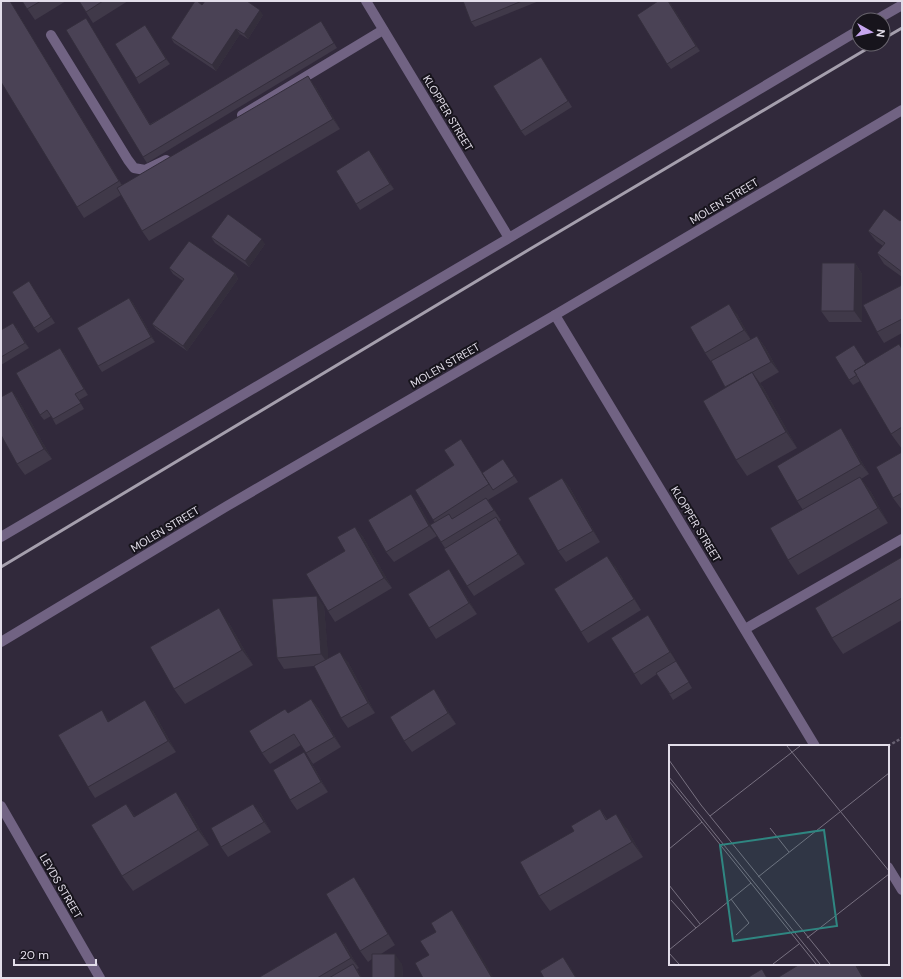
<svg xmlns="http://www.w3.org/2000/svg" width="903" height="979" font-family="'DM Sans',sans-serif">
<rect width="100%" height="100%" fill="#31293b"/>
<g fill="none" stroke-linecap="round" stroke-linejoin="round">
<path stroke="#696272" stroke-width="2.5" stroke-dasharray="3 2" stroke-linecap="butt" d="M888 746 902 738"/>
<path stroke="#716383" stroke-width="10" d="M51 35 128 160 134 168 145 170 166 160
M242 115 383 30
M745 629 902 539"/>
<path stroke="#716383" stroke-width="10" d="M366 1 509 238
M876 20 902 5
M555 315 815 746
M1 537 509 238 859 30
M1 806 100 978
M888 867 902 890"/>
<path stroke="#716383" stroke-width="10" d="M1 642 227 506 555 315 902 110"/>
<path stroke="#a59fad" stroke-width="3" d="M883 39 902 28
M1 567 530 249 875 44"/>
</g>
<path fill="#403949" d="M22 1H66L35 20Z
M79 1H128L93 23Z
M463 1H539L475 27 471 22Z
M658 1H669L700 51 671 69 667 64Z
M12 4 122 185 315 86 340 129 149 241 142 231 121 195 84 218 77 207Z
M202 5 263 15 248 39 240 34 216 71 174 43 171 38Z
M89 23 150 124 325 27 337 48 147 163 143 157Z
M145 25 170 64 139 84 136 78Z
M544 62 572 107 525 136 521 131Z
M373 155 394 189 360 210 356 204Z
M902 219V277L884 264 877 253 883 246 876 241 868 231 900 221Z
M211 237 265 244 249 267 215 243Z
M855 263 862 274V322H829L821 311Z
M169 268 235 273 238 279 187 351 156 329 152 324 183 281 173 274Z
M29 281 55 323 38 333 34 328Z
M902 285V333L884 343 877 332Z
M129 298 133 303 155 342 102 372 98 366Z
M737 314 751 340 757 336 765 347 779 372 760 383 763 387 797 448 747 476 736 460 726 388 712 363 705 353Z
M17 328 29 348 1 365V330Z
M899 344 902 348V449L891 434 860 381 853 385 849 380 854 345 866 364Z
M64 353 88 395 79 400 84 409 56 425 51 416 44 420 40 415Z
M12 391 19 401 52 459 25 475 17 464Z
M848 439 869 474 861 479 871 492 888 523 798 575 788 560 803 510 797 501Z
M468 450 482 473 507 465 518 482 488 500 501 520 499 522 525 564 474 596 467 586 445 548 437 536 394 562 386 552 411 494 419 505 430 525 435 523 415 490 454 465Z
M902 452V510L893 498Z
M562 478 570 488 600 542 566 562 558 551Z
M355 527 363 537 392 588 335 622 328 611 345 551Z
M902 557V620L843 654 832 638Z
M615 566 641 610 588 643 581 632Z
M449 569 456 580 477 614 436 639 429 628Z
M324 606 328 658 348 662 375 713 348 728 341 718 314 666 284 669 277 658Z
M229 623 253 665 185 704 174 689Z
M655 626 692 688 673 700 657 674 641 685 634 674Z
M434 689 441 700 456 724 412 752 404 741Z
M311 699 319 709 341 747 313 764 301 745 270 764 262 753 288 713Z
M153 711 176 752 95 798 88 787 110 721Z
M304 752 311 762 328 792 297 810 290 800Z
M126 804 135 816 187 807 209 845 133 891 122 876Z
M253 804 261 814 271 832 228 857 221 847Z
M600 809 607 819 627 829 643 857 550 911 539 896 574 831Z
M361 888 395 945 381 954 402 964 403 978H372V959L368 962 360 951Z
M343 942 359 968 357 969 362 978H258Z"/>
<path fill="#342e3c" d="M10 1 12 4 126 192 119 181Z
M668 1H669L700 51 696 46Z
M260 10 263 15 248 39 244 34Z
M321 21 325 27 337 48 334 43Z
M145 25 149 30 170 64 166 59Z
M236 29 240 34 216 71 212 65Z
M308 76 315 86 340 129 333 119Z
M369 150 373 155 394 189 390 184Z
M262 239 265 244 249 267 245 261Z
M855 263 862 274V322L854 311Z
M235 273 238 279 187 351 183 346Z
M29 281 33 287 55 323 51 317Z
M129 298 133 303 155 342 151 337Z
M729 304 737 314 752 341 744 330Z
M13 323 17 328 29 348 25 343Z
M757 336 765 347 779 372 771 362Z
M60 348 64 353 88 395 84 389Z
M752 372 763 387 797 448 786 432Z
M12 391 19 401 52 459 44 449Z
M841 428 848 439 869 474 861 464Z
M461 439 468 450 493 489 489 484Z
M860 477 871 492 888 523 878 508Z
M562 478 570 488 600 542 593 531Z
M411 494 419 505 437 536 429 526Z
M486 498 494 508 501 520 494 510Z
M496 517 503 528 525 564 518 554Z
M355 527 363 537 392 588 384 578Z
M607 556 615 566 641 610 634 599Z
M449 569 456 580 477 614 469 603Z
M317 596 324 606 329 665 321 654Z
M219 608 229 623 253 665 242 650Z
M648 615 655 626 677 662 670 652Z
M340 652 348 662 375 713 368 703Z
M434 689 441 700 456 724 448 713Z
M311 699 319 709 341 747 334 737Z
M145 700 153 711 176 752 168 741Z
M102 710 109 720 116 732 108 722Z
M304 752 311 762 328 792 321 782Z
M176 792 187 807 209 845 198 830Z
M126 804 137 819 134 817Z
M253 804 261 814 271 832 264 822Z
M616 814 627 829 643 857 632 842Z
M354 877 361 888 395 945 388 934Z
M452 910 463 926 494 978H492Z
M336 932 343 942 359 968 351 958Z
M395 954 402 964 403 978H395Z
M563 957 571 968 577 978H576Z
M353 964 360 974 362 978H361Z
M855 964H857L865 978H863Z"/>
<path fill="#4a4255" stroke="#342e3c" d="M1 1H10L119 181 77 207 1 82Z
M22 1H41L27 9Z
M79 1H103L86 12Z
M195 1H197L202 5 205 1H247L260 10 244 34 236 29 212 65 171 38Z
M463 1H522L471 22Z
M658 1H668L696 46 667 64 637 15Z
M86 18 150 125 321 21 334 43 143 157 66 30Z
M145 25 166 59 136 78 115 44Z
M541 57 568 101 521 131 493 86Z
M308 76 333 119 142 231 117 188Z
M369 150 390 184 356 204 336 171Z
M884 209 900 221 902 219V272L877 253 885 243 868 231Z
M228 214 262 239 245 261 211 237Z
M189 241 235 273 183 346 152 324 184 279 169 268Z
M822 263H855L854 311H821Z
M29 281 51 317 34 328 12 292Z
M902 285V319L877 332 863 305Z
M129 298 151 337 98 366 77 328Z
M729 304 744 330 705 353 690 327Z
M13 323 25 343 1 357V330Z
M757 336 771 362 725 387 711 361Z
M899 344 902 349V427L891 434 854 371Z
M854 345 866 364 854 371 857 375 849 380 835 357Z
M60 348 84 389 75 394 81 403 53 419 47 410 40 415 16 373Z
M752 372 786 432 736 460 703 401Z
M12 391 44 449 17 464 1 435V397Z
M841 428 861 464 797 501 777 466Z
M461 439 489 484 433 520 415 490 454 465 444 450Z
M902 452V493L893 498 876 467Z
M503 459 514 476 493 490 482 473Z
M860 477 878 508 788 560 770 528Z
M562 478 593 531 558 551 528 498Z
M411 494 429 526 386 552 368 520Z
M486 498 494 510 441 542 430 525 449 514 452 519Z
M496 517 518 554 467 586 444 549Z
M355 527 384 578 328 611 306 574 345 551 337 537Z
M607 556 634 599 581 632 554 589Z
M902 557V598L832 638 815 608Z
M449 569 469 603 429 628 408 594Z
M317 596 321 654 277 658 272 599Z
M219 608 242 650 174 689 150 647Z
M648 615 670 652 634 674 611 638Z
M340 652 368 703 341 718 314 666Z
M676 661 689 682 670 694 656 673Z
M434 689 448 713 404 741 390 717Z
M311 699 334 737 306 753 294 734 262 753 249 731 285 709 288 713Z
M145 700 168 741 88 787 58 735 102 710 108 722Z
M304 752 321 782 290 800 273 770Z
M176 792 198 830 122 876 91 825 126 804 134 817Z
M253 804 264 822 221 847 211 828Z
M600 809 606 820 616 814 632 842 539 896 520 862 574 831 571 826Z
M354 877 388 934 360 951 326 894Z
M452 910 492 978H423L415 963 429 955 420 941 436 932 431 923Z
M336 932 351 958 317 978H258Z
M372 954H395V978H372Z
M563 957 576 978H544L540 971Z
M353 964 361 978H329Z
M800 964H855L863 978H777Z
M762 969 767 978H747Z"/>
<g text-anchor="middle" stroke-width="4" stroke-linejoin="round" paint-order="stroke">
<g font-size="11" fill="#e3deea" stroke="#17141c">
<text transform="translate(448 113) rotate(59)" y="4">KLOPPER STREET</text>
<text transform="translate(724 201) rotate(-31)" y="4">MOLEN STREET</text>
<text transform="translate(445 365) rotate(-30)" y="4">MOLEN STREET</text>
<text transform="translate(696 524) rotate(59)" y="4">KLOPPER STREET</text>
<text transform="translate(165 529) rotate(-31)" y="4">MOLEN STREET</text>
<text transform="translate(61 886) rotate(60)" y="4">LEYDS STREET</text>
</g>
</g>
<g transform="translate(669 745)">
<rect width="220" height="220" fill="#31293b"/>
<path fill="none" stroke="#787181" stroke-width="1" d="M118 1 220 126M0 15 32 60 161 219M0 32 151 219M0 36 147 219M41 71 131 1M101 83 120 107M0 104 33 77M89 132 220 28M0 140 31 179M62 154 80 178 67 190M2 155 27 183M138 193 220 129M0 205 82 138M0 208 10 219M104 219 130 199"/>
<path fill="#2f8681" fill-opacity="0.15" stroke="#2f8681" stroke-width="2" d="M155 85 168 181 64 196 51 100Z"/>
<rect width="220" height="220" fill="none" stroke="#e3deea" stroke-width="2"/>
</g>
<rect width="903" height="979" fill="none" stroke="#e3deea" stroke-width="4"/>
<g transform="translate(871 32) rotate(98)"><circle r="19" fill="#17141c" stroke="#69656e"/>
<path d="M0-3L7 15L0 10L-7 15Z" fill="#c7a6ef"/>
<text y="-6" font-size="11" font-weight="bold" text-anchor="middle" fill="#e3deea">N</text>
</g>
<path d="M14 959v6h82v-6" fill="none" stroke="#e3deea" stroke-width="2"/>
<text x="20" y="959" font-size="12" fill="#e3deea" stroke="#17141c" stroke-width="3" paint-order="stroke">20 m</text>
</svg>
